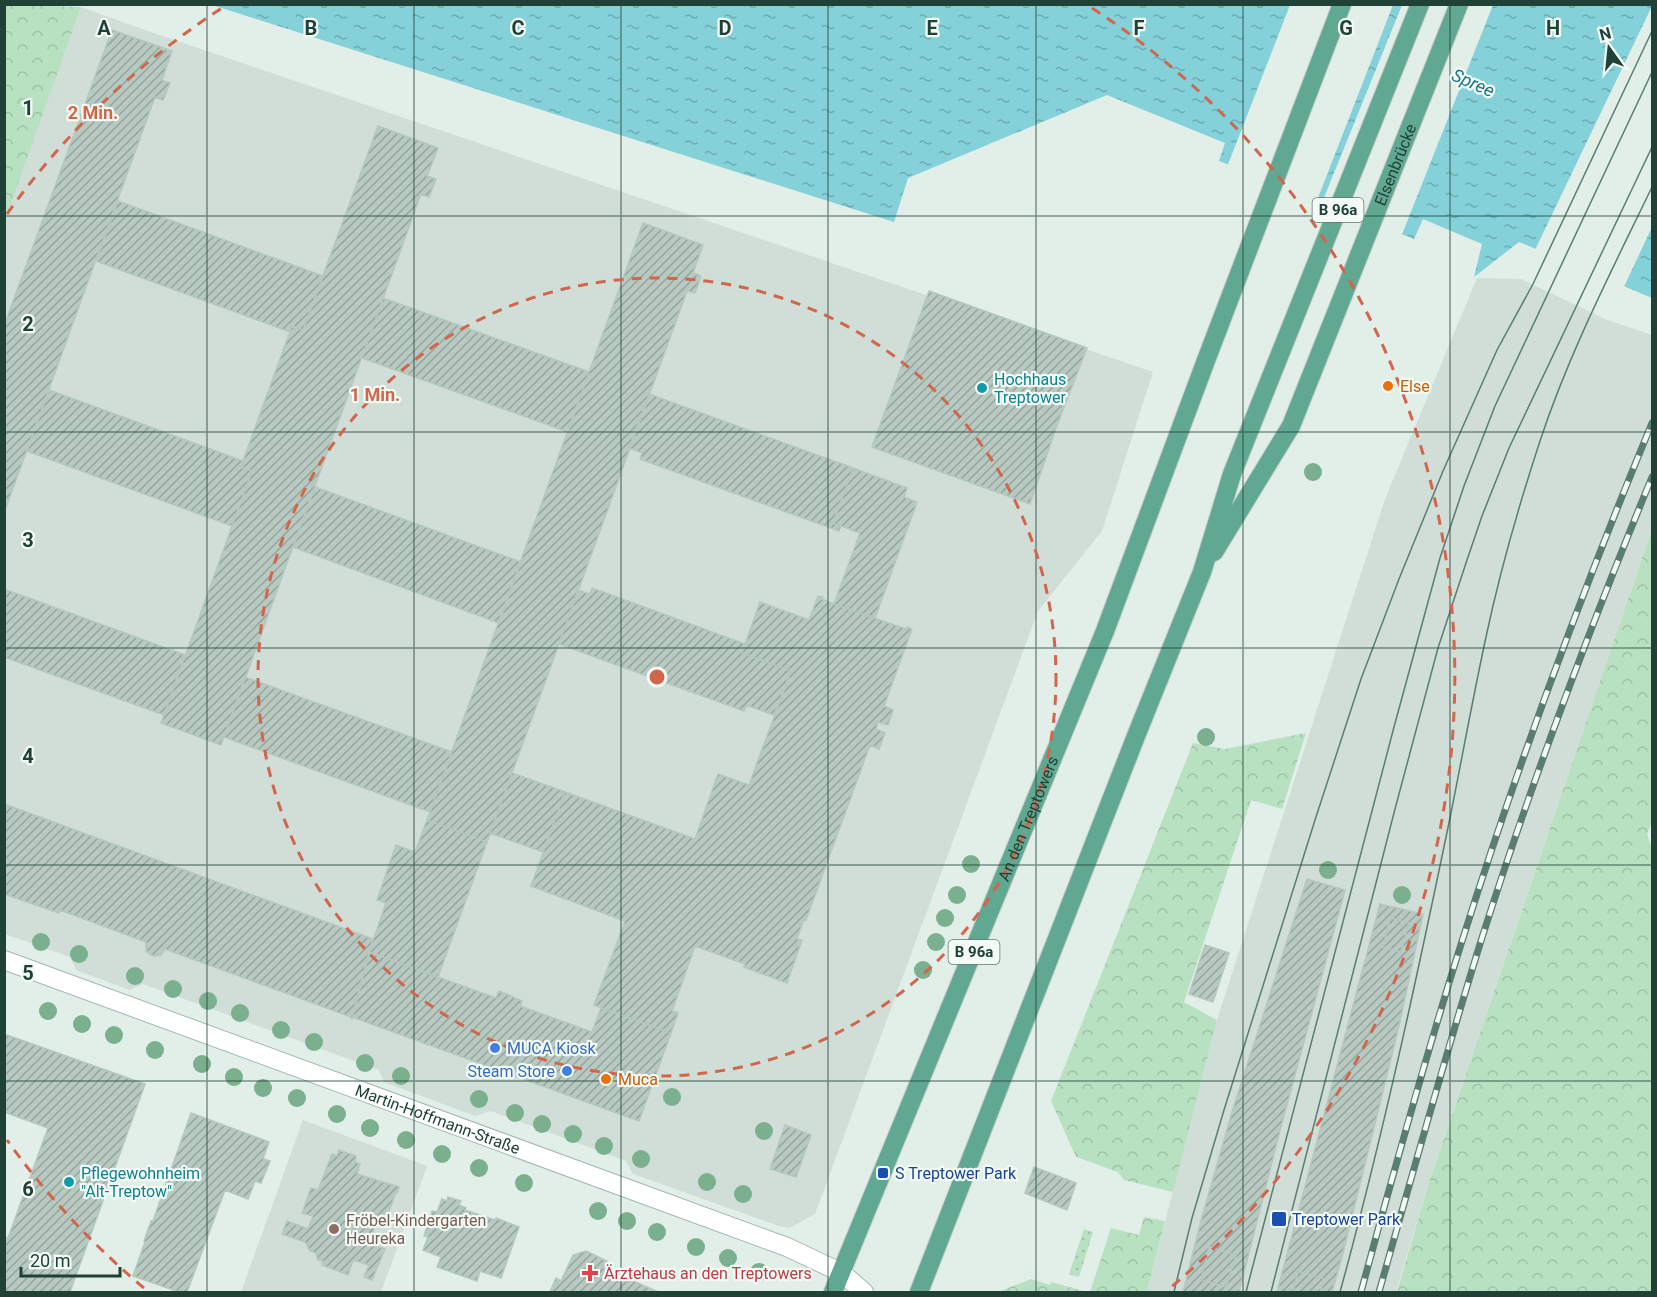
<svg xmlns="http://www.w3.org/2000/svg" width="1657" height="1297" font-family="Roboto,sans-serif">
<defs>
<pattern id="grass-dots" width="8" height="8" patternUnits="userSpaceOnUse" patternTransform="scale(1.5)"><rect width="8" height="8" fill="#b8e1c1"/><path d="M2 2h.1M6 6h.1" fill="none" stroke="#9ec2a6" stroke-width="1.8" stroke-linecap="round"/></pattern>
<pattern id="forest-crowns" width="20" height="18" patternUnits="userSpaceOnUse" patternTransform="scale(1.5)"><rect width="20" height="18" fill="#b8e1c1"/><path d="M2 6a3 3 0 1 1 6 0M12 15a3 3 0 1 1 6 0" fill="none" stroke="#9ec2a6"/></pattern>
<pattern id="water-ripples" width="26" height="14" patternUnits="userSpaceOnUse" patternTransform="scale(1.5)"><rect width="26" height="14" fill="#84d1d9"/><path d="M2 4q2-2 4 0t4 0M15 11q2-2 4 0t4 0" fill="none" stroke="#6cabb1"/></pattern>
<pattern id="building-hatch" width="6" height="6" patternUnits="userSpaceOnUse" patternTransform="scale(1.5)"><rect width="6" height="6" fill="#b7c9c1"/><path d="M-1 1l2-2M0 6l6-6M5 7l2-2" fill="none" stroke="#94a59e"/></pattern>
</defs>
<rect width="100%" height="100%" fill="#e2eee8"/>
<path fill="#d0ded7" d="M81 7 142 29 1153 372 1102 531 1038 611 815 1214 789 1228 779 1226 633 1174 626 1161 491 1111 475 1116 384 1082 379 1070 143 984 130 990 76 970 70 957 5 934 4 220Z
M1477 278 1521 279 1607 320 1652 335V529L1427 1187 1396 1292H1147L1217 1020 1385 499Z
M303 1120 427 1166 381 1292H241Z"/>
<path fill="url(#grass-dots)" d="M1084 1229 1093 1232 1079 1277 1069 1274Z"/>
<path fill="url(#forest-crowns)" d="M5 4 81 7 5 220 4 5Z
M1652 529V821L1647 834 1652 848V1292H1397L1427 1188Z
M1306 733 1282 809 1251 800 1184 1002 1217 1020 1173 1192 1124 1180 1118 1172 1076 1157 1051 1101 1193 743 1225 749Z
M1144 1217 1165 1221 1147 1292H1090L1111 1228 1139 1235Z
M1031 1279 1050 1285 1051 1282 1087 1292H998Z"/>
<path fill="url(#water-ripples)" d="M212 5H1652V298L1519 242 1474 277 1482 244 1423 219 1414 239 1219 161 1225 143 1107 95 908 178 894 222Z"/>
<path fill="#e2eee8" d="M1290 5H1393L1316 203 1227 167Z
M1402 5H1493L1401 237 1321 205Z
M1652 6V227L1623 289 1534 252Z"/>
<path fill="url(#building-hatch)" stroke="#b4c8be" stroke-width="1.5" d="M112 30 172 51 162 80 170 83 163 100 155 97 4 513V326Z
M378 126 438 148 427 176 436 179 429 197 421 194 221 745 161 723 252 471 241 467 243 461 292 326 303 330Z
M118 201 323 276 303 330 292 326 290 332 96 261Z
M643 223 703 245 693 273 701 276 695 293 687 291 487 842 427 820Z
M929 291 1087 348 1056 428 1030 504 872 447Z
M383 298 589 372 568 432 362 358Z
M49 390 243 461 241 467 252 471 232 526 27 451Z
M649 394 853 468 833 523 841 526 839 531 640 459 642 453 629 448Z
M853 468 907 488 904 497 917 502 875 618 834 604 860 533 833 523Z
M315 487 521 562 499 623 293 547Z
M592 588 745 644 742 653 791 671 774 715 746 705 744 711 559 644 578 590 590 594Z
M4 589 185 655 164 715 4 657Z
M818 596 823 597 822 599 834 604 906 629 907 627 912 629 884 706 893 710 888 725 878 722 876 729 885 733 879 749 870 745 806 920 804 919 797 939 802 940 787 983 744 967 745 964 695 946 672 1011 678 1013 671 1033 594 1005 625 921 531 886 565 792 695 839 718 774 749 785 791 671 742 653 760 602 809 620Z
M245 677 452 752 430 812 224 737Z
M512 773 565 792 543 852 490 833Z
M4 804 373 939 352 1019 351 1017 165 949 161 955 155 956 151 955 146 951V942L60 910 59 913 4 894Z
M427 820 487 842 438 977 369 952 386 903 377 900 396 845 415 852Z
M1307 879 1345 890 1281 1127 1239 1292H1183L1201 1221 1232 1112Z
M1380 904 1423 914 1399 1026 1342 1257 1332 1292H1277Z
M1390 918 1409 923 1401 952 1383 947Z
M1205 945 1229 953 1213 1002 1189 994Z
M369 952 496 998 499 991 522 1001 520 1006 592 1032 601 1008 671 1033 639 1121 352 1017Z
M4 1034 145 1084 70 1292H4V1237L8 1238 48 1128 4 1112Z
M191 1113 269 1142 263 1159 270 1161 261 1183 255 1181 248 1199 225 1190 187 1292H179L133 1276 145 1242 144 1241 151 1221H153Z
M785 1125 811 1135 796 1177 770 1169Z
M339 1150 356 1156 355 1162 360 1164 357 1174 399 1187 397 1193 396 1192 387 1217 379 1215 369 1243 385 1249 372 1280 364 1277 369 1265 353 1260 348 1275 322 1265 323 1261 318 1260 316 1253 310 1251 305 1242 282 1234 287 1221 308 1229 313 1216 302 1213 311 1188 318 1190 332 1154 337 1156Z
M1034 1167 1076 1183 1067 1210 1025 1193Z
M448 1197 461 1201 459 1205 466 1208 465 1210 495 1220 496 1218 519 1227 501 1278 480 1271 477 1281 437 1267 441 1257 423 1250 428 1237 424 1236 432 1211 437 1212 442 1199 447 1201Z
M1209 1247 1236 1255 1226 1287 1201 1280Z
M586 1251 607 1261 604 1268 658 1292H550L556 1278 561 1281 573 1255Z
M1298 1271 1324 1279 1320 1292H1293Z"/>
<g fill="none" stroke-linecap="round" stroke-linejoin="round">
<g stroke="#a4b7af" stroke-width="20">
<g id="minor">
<path id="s1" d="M4 960 787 1247 842 1273 864 1292"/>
</g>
</g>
<g stroke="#c1cac7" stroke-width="20">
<g id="major">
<path id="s2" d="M1214 552 1291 426 1459 4"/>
<path id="s3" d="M833 1292 1105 631 1205 363 1342 4"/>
<path d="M919 1292 1136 736 1202 572 1232 474 1420 4"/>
</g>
</g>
<use href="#minor" stroke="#fff" stroke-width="18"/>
<use href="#major" stroke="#61a892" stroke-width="18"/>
<path stroke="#5a7d71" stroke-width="1.5" d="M1174 1292 1192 1218 1224 1110 1315 820 1361 679 1399 579 1443 471 1497 350 1533 284 1652 31
M1246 1292 1394 727 1440 558 1464 486 1495 406 1652 72
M1271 1292 1395 809 1438 648 1467 560 1482 516 1509 448 1652 147
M1340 1292C1383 1136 1417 977 1450 818 1462 758 1473 697 1486 637 1500 571 1519 505 1540 441 1569 353 1612 270 1652 187"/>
<g stroke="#5a7d71" stroke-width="7">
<path id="rail" d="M1361 1292C1393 1174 1426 1055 1463 938 1518 764 1582 592 1652 423
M1379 1292C1412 1176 1444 1060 1480 944 1530 786 1589 630 1652 477"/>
</g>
<use href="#rail" stroke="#f3faf6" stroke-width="4.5" stroke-dasharray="14" stroke-linecap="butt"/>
</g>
<g fill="#7ab08d">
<circle cx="1313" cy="472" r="9"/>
<circle cx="1206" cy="737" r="9"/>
<circle cx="971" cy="864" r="9"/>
<circle cx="1328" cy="870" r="9"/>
<circle cx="957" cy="895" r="9"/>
<circle cx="1402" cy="895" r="9"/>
<circle cx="945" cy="918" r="9"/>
<circle cx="41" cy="942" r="9"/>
<circle cx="936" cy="942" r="9"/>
<circle cx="79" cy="954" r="9"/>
<circle cx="923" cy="970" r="9"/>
<circle cx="135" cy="976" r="9"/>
<circle cx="173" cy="989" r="9"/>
<circle cx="208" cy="1001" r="9"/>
<circle cx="48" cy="1011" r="9"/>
<circle cx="240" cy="1013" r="9"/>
<circle cx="82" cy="1024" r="9"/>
<circle cx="281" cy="1030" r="9"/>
<circle cx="114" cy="1035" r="9"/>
<circle cx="314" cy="1042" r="9"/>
<circle cx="155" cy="1050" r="9"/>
<circle cx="365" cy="1063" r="9"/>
<circle cx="202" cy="1064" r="9"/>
<circle cx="401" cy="1076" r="9"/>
<circle cx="234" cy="1077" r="9"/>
<circle cx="263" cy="1088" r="9"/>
<circle cx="672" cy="1097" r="9"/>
<circle cx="297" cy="1098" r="9"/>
<circle cx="479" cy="1099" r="9"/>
<circle cx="515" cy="1113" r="9"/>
<circle cx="337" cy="1114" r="9"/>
<circle cx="542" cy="1124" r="9"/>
<circle cx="370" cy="1128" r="9"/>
<circle cx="764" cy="1131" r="9"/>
<circle cx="573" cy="1134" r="9"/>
<circle cx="406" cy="1140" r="9"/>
<circle cx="604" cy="1146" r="9"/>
<circle cx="442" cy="1154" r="9"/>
<circle cx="641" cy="1159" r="9"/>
<circle cx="479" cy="1168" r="9"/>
<circle cx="707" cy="1182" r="9"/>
<circle cx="524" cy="1183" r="9"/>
<circle cx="743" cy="1194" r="9"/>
<circle cx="598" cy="1211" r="9"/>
<circle cx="627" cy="1221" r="9"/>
<circle cx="657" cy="1232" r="9"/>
<circle cx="696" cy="1247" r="9"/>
<circle cx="728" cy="1258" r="9"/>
<circle cx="759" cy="1272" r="9"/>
</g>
<path fill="none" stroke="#204136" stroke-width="1.5" stroke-opacity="0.55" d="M207 4V1292M414 4V1292M621 4V1292M828 4V1292M1036 4V1292M1243 4V1292M1450 4V1292M4 216H1652M4 432H1652M4 648H1652M4 865H1652M4 1081H1652"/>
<g fill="none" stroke="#d2664a" stroke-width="3" stroke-dasharray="10 8">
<circle cx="657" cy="677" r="399"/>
<path d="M144 1288A798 798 0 0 1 7 1140M7 214A798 798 0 0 1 222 8M1092 8A798 798 0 0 1 1170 1288"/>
</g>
<g fill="#e8710a" stroke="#f3faf6" stroke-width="2">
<circle cx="1388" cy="386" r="6"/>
<circle cx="606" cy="1079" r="6"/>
</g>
<g fill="#0f9aa8" stroke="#f3faf6" stroke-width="2">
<circle cx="982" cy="388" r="6"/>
<circle cx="69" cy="1182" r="6"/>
</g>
<g fill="#3f7fe0" stroke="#f3faf6" stroke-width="2">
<circle cx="495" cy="1048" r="6"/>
<circle cx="567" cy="1071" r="6"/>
</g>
<g fill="#1a4fb4" stroke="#f3faf6" stroke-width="2">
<rect x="877" y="1167" width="12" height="12" rx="3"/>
<rect x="1271" y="1211" width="16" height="16" rx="3"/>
</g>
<circle fill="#8d6e63" stroke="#f3faf6" stroke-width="2" cx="334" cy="1229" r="6"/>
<path fill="#e0444e" stroke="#f3faf6" stroke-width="2" d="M587 1264h6v6h6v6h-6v6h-6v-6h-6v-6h6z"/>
<g text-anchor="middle" stroke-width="4.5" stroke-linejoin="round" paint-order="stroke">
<g fill="#f3faf6" stroke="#5f7870" stroke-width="1.5">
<rect x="1312.5" y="198" width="51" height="24" rx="4.5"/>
<rect x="948.5" y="940" width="51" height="24" rx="4.5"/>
</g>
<g font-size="15" font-weight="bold" fill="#204136">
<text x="1338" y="215">B 96a</text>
<text x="974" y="957">B 96a</text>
</g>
<g font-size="16" fill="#204136" stroke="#f3faf6">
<text dy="6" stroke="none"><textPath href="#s2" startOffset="429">Elsenbrücke</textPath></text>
<text dy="6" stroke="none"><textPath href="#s3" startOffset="512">An den Treptowers</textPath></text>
<text dy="6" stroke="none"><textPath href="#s1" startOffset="462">Martin-Hoffmann-Straße</textPath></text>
</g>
<g font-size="16" fill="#0d838f" stroke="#f3faf6" text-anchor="start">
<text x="994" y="385">Hochhaus<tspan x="994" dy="18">Treptower</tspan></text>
<text x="81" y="1179">Pflegewohnheim<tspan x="81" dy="18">"Alt-Treptow"</tspan></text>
</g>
<g font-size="16" fill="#c56008" stroke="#f3faf6" text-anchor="start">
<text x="1400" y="392">Else</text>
<text x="618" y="1085">Muca</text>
</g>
<g font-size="16" fill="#366cbe" stroke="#f3faf6" text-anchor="start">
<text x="507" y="1054">MUCA Kiosk</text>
<text x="555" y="1077" text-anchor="end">Steam Store</text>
</g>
<g font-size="16" fill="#164399" stroke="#f3faf6" text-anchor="start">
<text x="895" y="1179">S Treptower Park</text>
<text x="1292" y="1225">Treptower Park</text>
</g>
<g font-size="16" fill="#785e54" stroke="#f3faf6" text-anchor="start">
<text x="346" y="1226">Fröbel-Kindergarten<tspan x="346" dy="18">Heureka</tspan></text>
</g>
<g font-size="16" fill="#be3a42" stroke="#f3faf6" text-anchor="start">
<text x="604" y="1279">Ärztehaus an den Treptowers</text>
</g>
<g font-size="18" font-style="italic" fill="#137884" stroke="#f3faf6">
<text transform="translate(1473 83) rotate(24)" y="6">Spree</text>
</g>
</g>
<g font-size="20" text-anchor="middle" font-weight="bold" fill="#204136" stroke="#f3faf6" stroke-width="4.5" stroke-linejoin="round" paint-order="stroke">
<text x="104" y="35">A</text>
<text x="311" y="35">B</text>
<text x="518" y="35">C</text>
<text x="725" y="35">D</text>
<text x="932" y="35">E</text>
<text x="1139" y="35">F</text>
<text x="1346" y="35">G</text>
<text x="1553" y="35">H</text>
<text x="28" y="115">1</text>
<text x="28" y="331">2</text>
<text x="28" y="547">3</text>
<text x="28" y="763">4</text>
<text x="28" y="980">5</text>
<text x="28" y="1196">6</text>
</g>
<circle cx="657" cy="677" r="9" fill="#d2664a" stroke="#f3faf6" stroke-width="3"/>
<g font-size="18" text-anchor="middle" font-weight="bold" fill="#d2664a" stroke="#f3faf6" stroke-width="4.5" stroke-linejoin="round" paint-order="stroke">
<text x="93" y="119">2 Min.</text>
<text x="375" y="401">1 Min.</text>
</g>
<rect width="1657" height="1297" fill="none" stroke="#204136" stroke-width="12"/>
<g transform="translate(1609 48) rotate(345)" stroke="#f3faf6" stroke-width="4.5" paint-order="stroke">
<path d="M0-4.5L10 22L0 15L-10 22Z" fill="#204136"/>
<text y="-9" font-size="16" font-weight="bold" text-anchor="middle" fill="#204136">N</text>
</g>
<path d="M21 1267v9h99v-9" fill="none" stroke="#204136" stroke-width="3"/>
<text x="30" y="1267" font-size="18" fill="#204136" stroke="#f3faf6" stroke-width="4.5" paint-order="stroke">20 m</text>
</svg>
